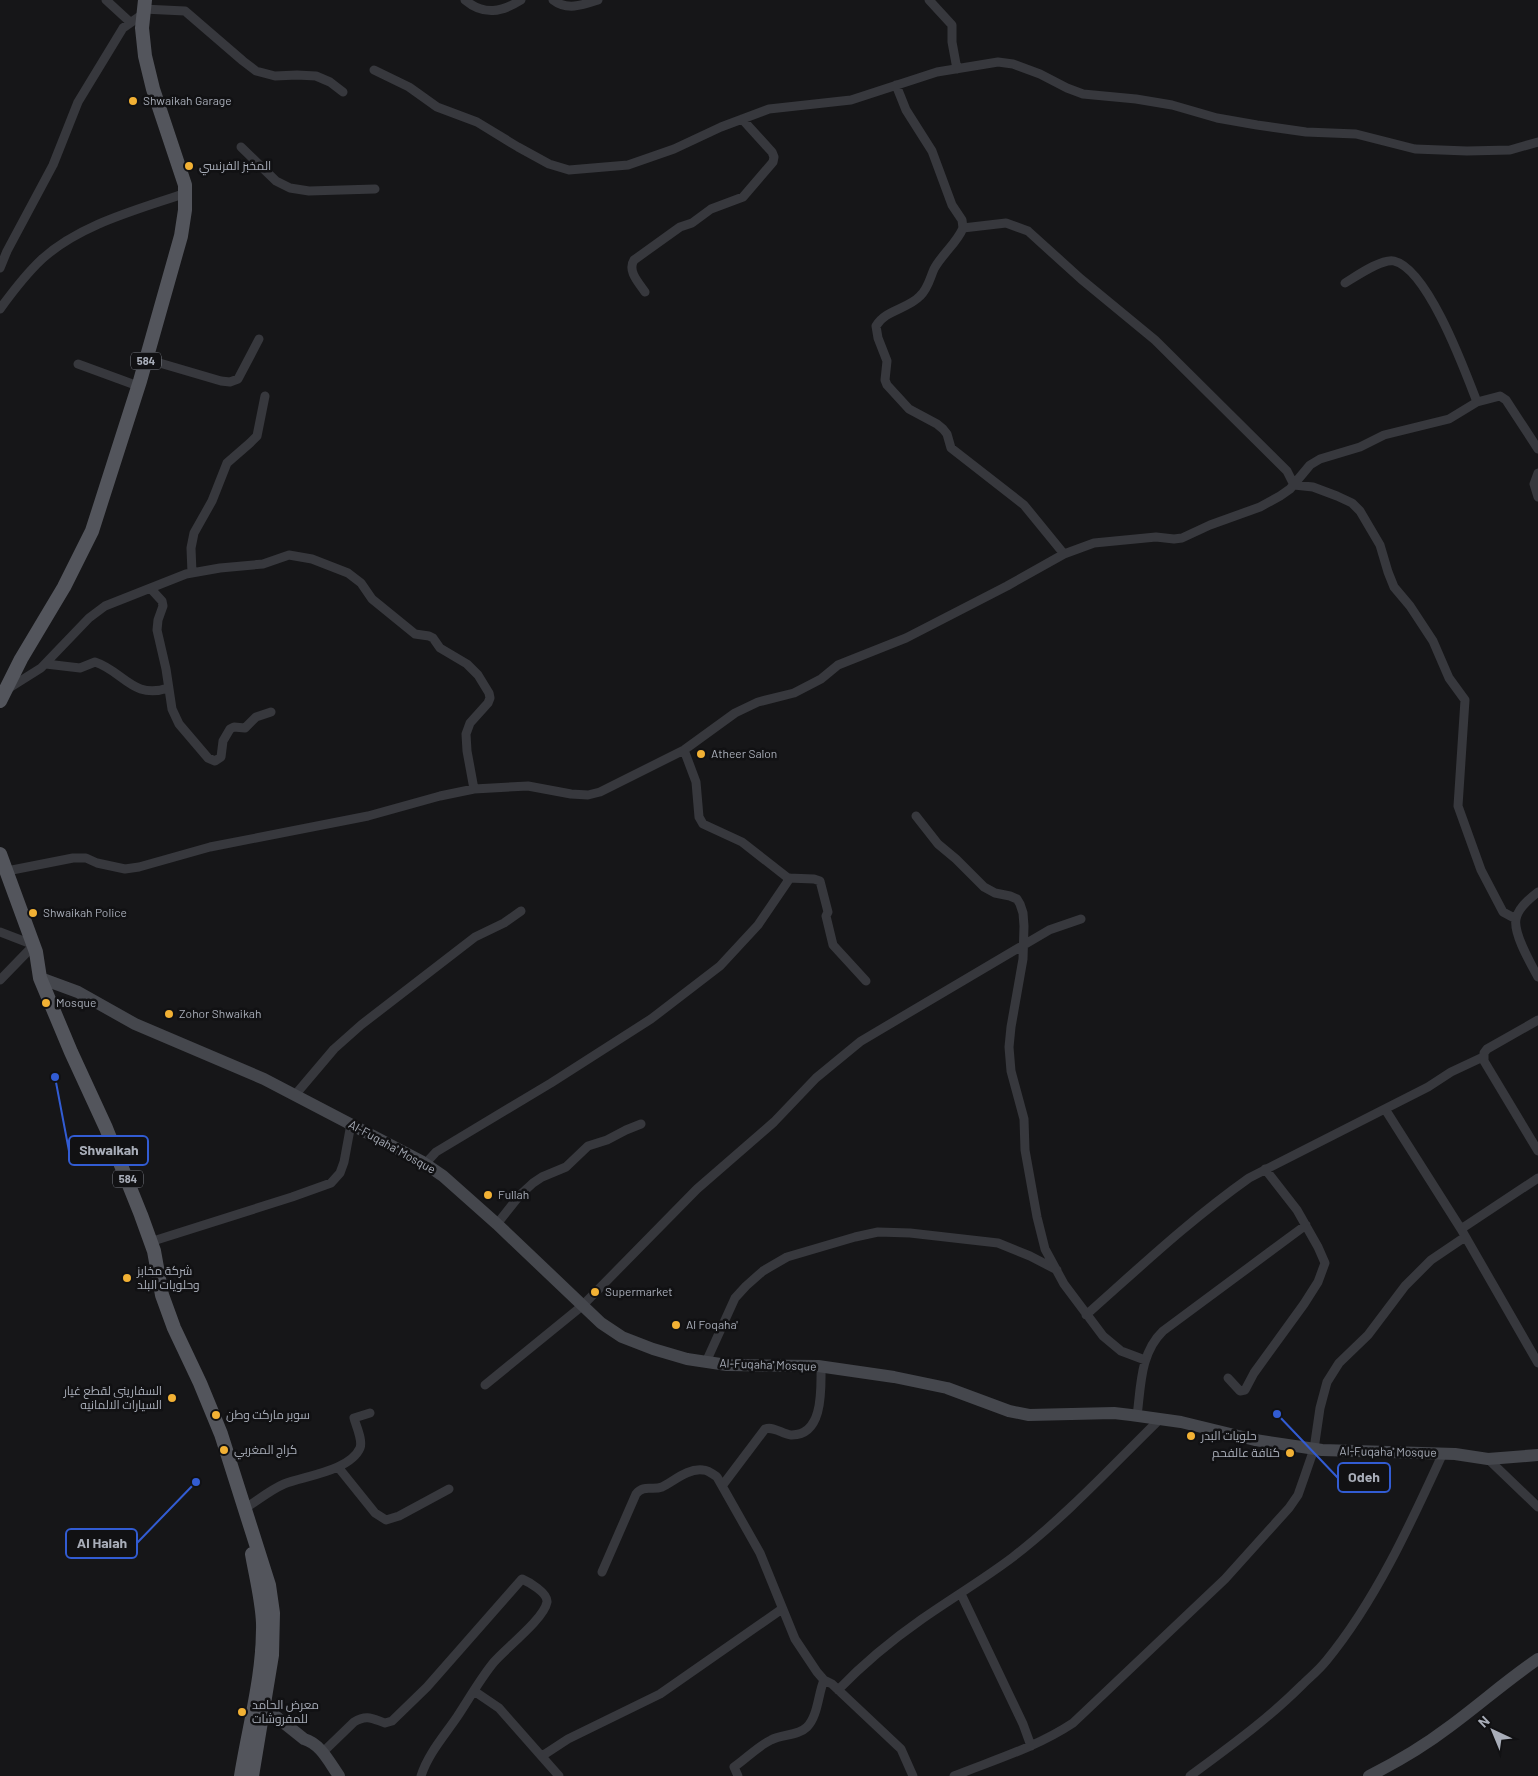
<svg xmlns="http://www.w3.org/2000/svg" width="1538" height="1776" font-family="Barlow,Cairo,sans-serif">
<rect width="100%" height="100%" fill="#161618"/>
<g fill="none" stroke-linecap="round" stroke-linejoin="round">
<path stroke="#37383d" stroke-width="9" d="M106 0 130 22
M465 0C484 16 502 12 521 0
M553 0C567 11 583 5 598 0
M929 0 952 25V42L957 69
M143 9 185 11 243 61 256 71 275 76 297 75 316 76 330 82 343 92
M374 70 409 87 437 107 477 122 518 147 549 164 569 170 628 165 674 149 721 127 769 109 851 100 937 72 998 62 1013 64 1040 74 1067 88 1083 94 1136 99 1172 105 1217 118 1257 125 1306 132 1356 134 1415 149 1467 151 1510 150 1538 142
M896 85 906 110 932 151 952 205 962 220 963 228C957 243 942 254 934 269 930 278 928 289 920 296 908 309 885 310 876 326L878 338 887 361 885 380 887 385 909 409 937 424 943 429 947 434 951 448 1024 505 1064 554
M241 147 276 181 290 188 309 191 375 189
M963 228 1006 223 1028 231 1081 279 1155 340 1287 471 1294 485 1313 487 1337 496 1352 503 1360 511 1380 545 1388 572 1394 587 1410 606 1433 641 1449 678 1465 700 1458 806 1481 870 1503 912 1516 919
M0 268 7 251 53 165 78 102 123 28 143 14
M1345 283C1355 277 1382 258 1394 261 1428 269 1465 371 1477 402
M645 292C639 283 627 271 634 260L680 227 692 223 711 209 743 197 773 162 774 157 772 152 742 119
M0 309C13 291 26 274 42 259 81 224 137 210 186 193
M146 359 221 381 230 382 238 379 259 339
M78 364 138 386
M1538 473 1534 484 1538 497
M192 573 191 548 194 533 212 501 227 463 250 443 257 436 265 396
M151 589 162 601 163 606 158 620 157 630 166 669 172 709 179 724 208 758 215 761 221 757 223 741 230 729 234 727 245 728 256 717 271 712
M46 664 80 668 95 662C123 671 133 700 168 688
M6 690 41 668 89 618 105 606 186 574 220 568 263 564 289 555 312 559 348 573 361 583 372 599 415 634 429 636 433 638 440 648 467 664 478 675 489 693 490 698 488 703 470 723 466 734 467 751 474 789
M684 750 696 782 699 817 703 824 742 842 788 878 814 879 820 881 828 912 826 916 833 945 866 981
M916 816 938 844 956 859 984 887 995 893 1010 896 1017 899 1020 904 1023 913 1024 926 1023 959 1011 1027 1009 1047 1011 1071 1024 1119 1025 1150 1037 1217 1045 1249 1064 1284 1103 1336 1121 1351 1145 1360
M7 871 73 858H86L97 863 125 869 139 867 210 847 368 816 440 796 474 789 528 786 571 794 588 795 600 792 684 750 735 713 758 702 794 693 821 679 838 665 906 638 1007 586 1064 554 1094 543 1156 537 1174 539 1182 538 1210 525 1260 507 1280 496 1290 489 1310 465 1320 459 1360 447 1384 435 1449 419 1477 402 1500 396 1506 400 1538 449
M1538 892C1530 898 1518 908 1516 919 1513 934 1531 964 1538 977
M0 932 34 945 0 980
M1538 1020 1487 1049 1484 1053V1061L1538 1151
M295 1095 334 1049 361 1025 475 937 504 923 521 911
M1385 1109 1461 1229 1538 1363
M425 1164 436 1152 551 1083 651 1019 720 966 758 925 790 878
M497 1224 520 1195 533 1183 542 1177 566 1167 588 1146 607 1140 626 1130 641 1124
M1461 1229 1538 1178
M150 1242 292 1197 331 1183 340 1173 344 1162 351 1124
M1086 1315C1139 1268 1191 1219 1249 1178L1428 1087 1451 1072 1483 1057
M706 1362 735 1298 746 1286 763 1271 787 1257 855 1237 878 1232 910 1233 998 1243 1030 1256 1057 1270
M1228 1378 1240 1391 1245 1390 1254 1373 1304 1304 1318 1282 1325 1263 1318 1247 1297 1210 1265 1169
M485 1385 582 1306 697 1189 774 1122 816 1078 861 1041 1049 930 1081 919
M1137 1416C1141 1386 1140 1353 1163 1331L1306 1225
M1488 1459 1538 1507
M338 1467 375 1513 386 1520 399 1516 449 1489
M722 1486 765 1429C774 1426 782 1434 791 1435 824 1436 821 1388 821 1367
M244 1509C257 1501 270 1490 284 1484 304 1476 350 1471 360 1448 363 1440 356 1426 354 1418L370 1413
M602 1572 636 1494C644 1484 652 1491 662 1487 674 1481 688 1468 703 1470 708 1470 713 1474 717 1477L760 1553 795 1639 817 1672 824 1680 832 1684 901 1749 913 1776
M961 1594 1023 1724 1031 1746
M838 1690C863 1664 892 1640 922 1619 952 1598 984 1579 1013 1557 1066 1516 1112 1466 1160 1419
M474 1691 499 1708 559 1776
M323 1752 354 1722C367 1714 373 1719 385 1723L392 1721 427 1687 522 1579C529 1582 548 1593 547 1602 544 1619 506 1648 494 1662 480 1679 469 1699 457 1717 444 1736 428 1754 421 1776
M542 1756 568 1739 660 1694 782 1609
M738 1776 734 1767C746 1759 758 1746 771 1740 782 1734 798 1736 807 1727 818 1716 818 1694 824 1680
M954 1776C994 1760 1037 1747 1073 1723L1225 1579 1289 1508 1298 1495 1305 1475 1314 1449 1320 1408 1327 1382 1339 1363 1368 1335 1405 1286 1431 1260 1465 1237
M1190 1776C1229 1747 1268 1719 1302 1685 1310 1677 1319 1670 1326 1661 1375 1602 1411 1523 1443 1453"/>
<path stroke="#45474d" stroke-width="12" d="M40 978 78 992 135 1024 264 1079 421 1161 443 1176 497 1224 601 1323 622 1337 653 1349 687 1359 727 1365 818 1366 894 1377 947 1388 1009 1411 1029 1415 1114 1413 1131 1415 1181 1422 1255 1440 1322 1450 1455 1454 1488 1459 1538 1455
M264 1707 304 1739C321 1744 329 1762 339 1776
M1369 1776C1397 1762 1424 1746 1449 1727 1479 1705 1507 1680 1538 1659"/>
<path stroke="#53555c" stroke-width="14" d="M0 701 21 659 64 587 92 531 140 381 181 236 185 210V185L153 89 145 56 142 28 145 0
M0 854 36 952 40 978 71 1052 106 1128 141 1215 154 1251 162 1295 174 1328 200 1383 221 1434 269 1585 273 1613 272 1655 252 1776
M241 1776C249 1726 264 1674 263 1623 262 1600 256 1577 252 1554"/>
</g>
<g fill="#f2b134" stroke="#111113" stroke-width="2">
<circle cx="133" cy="101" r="5"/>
<circle cx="189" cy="166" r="5"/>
<circle cx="701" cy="754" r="5"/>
<circle cx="33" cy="913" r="5"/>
<circle cx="46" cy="1003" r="5"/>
<circle cx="169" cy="1014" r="5"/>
<circle cx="488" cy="1195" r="5"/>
<circle cx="127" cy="1278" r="5"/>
<circle cx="595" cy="1292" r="5"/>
<circle cx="676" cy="1325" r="5"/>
<circle cx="172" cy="1398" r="5"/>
<circle cx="216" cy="1415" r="5"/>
<circle cx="1191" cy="1436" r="5"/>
<circle cx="224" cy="1450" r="5"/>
<circle cx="1290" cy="1453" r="5"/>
<circle cx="242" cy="1712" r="5"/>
</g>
<g text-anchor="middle" stroke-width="5" stroke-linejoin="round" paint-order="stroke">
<g fill="#111113" stroke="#7b7e86" stroke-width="1">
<rect x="131" y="352.5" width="30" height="17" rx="4"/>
<rect x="113" y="1170.5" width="30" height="17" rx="4"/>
</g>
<g font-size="11" font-weight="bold" fill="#a8adb8">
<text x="146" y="365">584</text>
<text x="128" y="1183">584</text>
</g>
<g font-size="12" fill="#a8adb8" stroke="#111113" text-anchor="start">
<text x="143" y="105">Shwaikah Garage</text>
<text x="199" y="170">المخبز الفرنسي</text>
<text x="711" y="758">Atheer Salon</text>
<text x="43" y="917">Shwaikah Police</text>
<text x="56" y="1007">Mosque</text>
<text x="179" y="1018">Zohor Shwaikah</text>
<text x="498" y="1199">Fullah</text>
<text x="137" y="1275">شركة مخابز<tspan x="137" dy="14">وحلويات البلد</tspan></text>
<text x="605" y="1296">Supermarket</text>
<text x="686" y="1329">Al Foqaha'</text>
<text x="162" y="1395" text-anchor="end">السفاريني لقطع غيار<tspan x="162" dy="14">السيارات الالمانيه</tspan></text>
<text x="226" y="1419">سوبر ماركت وطن</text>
<text x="1201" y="1440">حلويات البدر</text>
<text x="234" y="1454">كراج المغربي</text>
<text x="1280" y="1457" text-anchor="end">كنافة عالفحم</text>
<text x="252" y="1709">معرض الحامد<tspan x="252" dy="14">للمفروشات</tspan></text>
</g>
<g font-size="12" fill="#a8adb8" stroke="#111113">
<text transform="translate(392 1147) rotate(29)" y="4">Al-Fuqaha' Mosque</text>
<text transform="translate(768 1365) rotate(2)" y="4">Al-Fuqaha' Mosque</text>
<text transform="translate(1388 1452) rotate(1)" y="4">Al-Fuqaha' Mosque</text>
</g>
</g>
<path fill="none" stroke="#325cd3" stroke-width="2" d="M55 1077L69 1151M1277 1414L1338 1478M196 1482L137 1543"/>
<g fill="#325cd3" stroke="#111113" stroke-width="2">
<circle cx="55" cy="1077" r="5"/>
<circle cx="1277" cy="1414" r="5"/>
<circle cx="196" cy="1482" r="5"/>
</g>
<g fill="#111113" stroke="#325cd3" stroke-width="2">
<rect x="69" y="1136" width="79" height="29" rx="5"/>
<rect x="1338" y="1463" width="52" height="29" rx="5"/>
<rect x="66" y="1529" width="71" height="29" rx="5"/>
</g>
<g font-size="14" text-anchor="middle" font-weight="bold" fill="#a8adb8">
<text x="109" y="1155">Shwaikah</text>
<text x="1364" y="1482">Odeh</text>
<text x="102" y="1548">Al Haiah</text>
</g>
<g transform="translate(1493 1731) rotate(316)" stroke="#111113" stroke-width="4" paint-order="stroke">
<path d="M0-4L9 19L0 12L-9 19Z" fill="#a8adb8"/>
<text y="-8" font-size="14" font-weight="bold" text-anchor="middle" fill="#a8adb8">N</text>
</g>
</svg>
